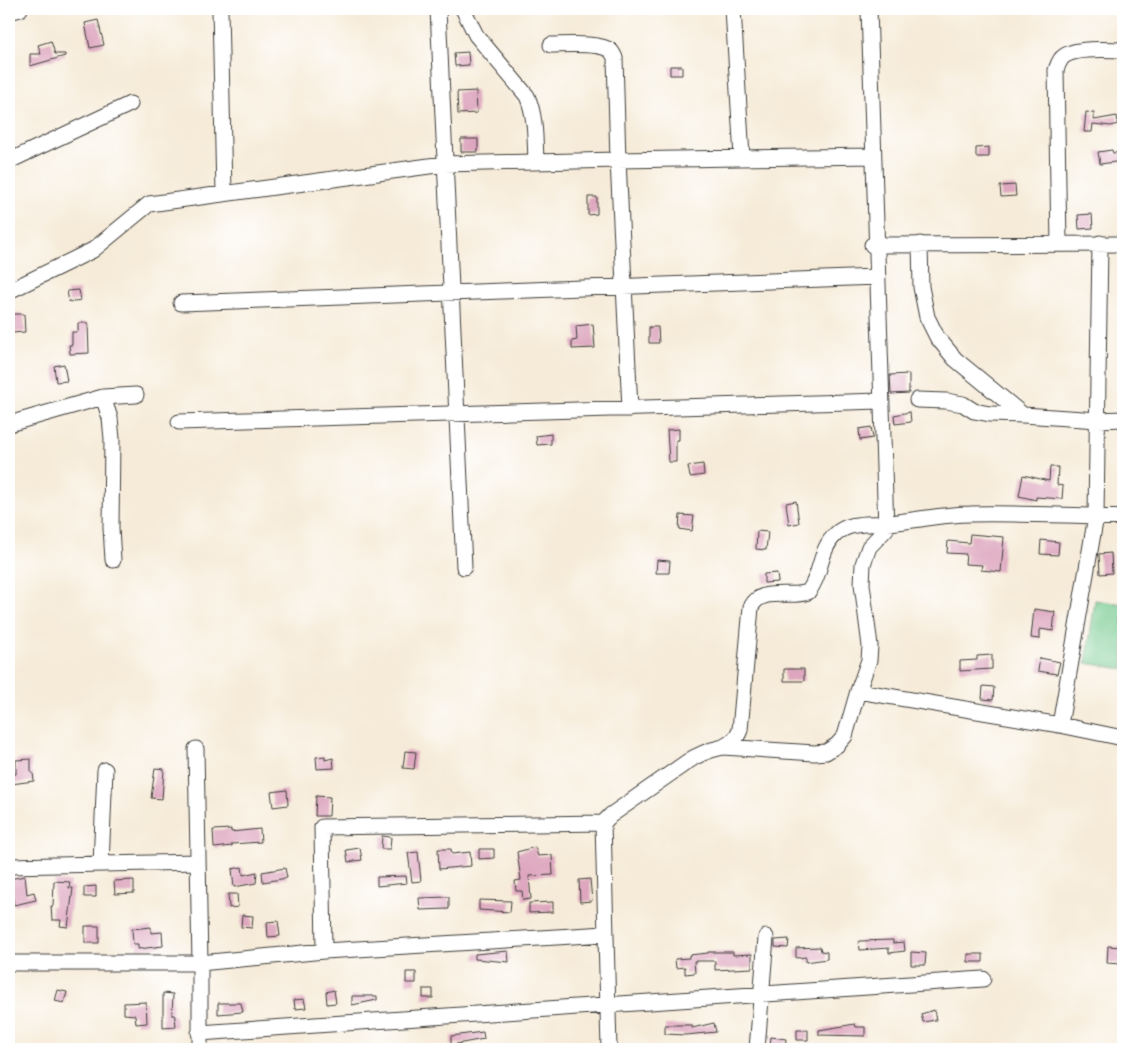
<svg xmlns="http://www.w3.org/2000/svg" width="1132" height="1058" font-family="Alegreya,serif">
<rect width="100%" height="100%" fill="#fff"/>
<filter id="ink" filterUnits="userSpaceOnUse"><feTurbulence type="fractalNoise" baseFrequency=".02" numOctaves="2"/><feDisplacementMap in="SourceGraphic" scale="10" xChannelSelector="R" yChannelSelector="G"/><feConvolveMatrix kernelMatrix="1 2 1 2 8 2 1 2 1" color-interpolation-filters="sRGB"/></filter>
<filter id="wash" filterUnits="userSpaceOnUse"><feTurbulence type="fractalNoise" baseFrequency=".0096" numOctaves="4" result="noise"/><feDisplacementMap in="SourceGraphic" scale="20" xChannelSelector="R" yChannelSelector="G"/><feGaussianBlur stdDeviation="1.12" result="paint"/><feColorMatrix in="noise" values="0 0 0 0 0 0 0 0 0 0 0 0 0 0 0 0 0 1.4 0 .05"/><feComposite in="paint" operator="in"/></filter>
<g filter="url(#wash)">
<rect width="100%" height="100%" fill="#f6ebd8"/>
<path fill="#74c98e" stroke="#487255" d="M1095 600 1123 604V669L1086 663Z"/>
<g id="blocks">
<path fill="#dea7bf" d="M98 20 104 45 90 48 85 23Z
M51 41 55 54H65V56L30 66V54H41L38 45Z
M468 52 469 65 455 66 454 53Z
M670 66H682V75H670Z
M476 91 477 113 458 114 457 92Z
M1086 112 1094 113V120L1117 116 1118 124 1111 126 1093 124 1092 132H1084Z
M461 139H478V152H461Z
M989 147V157H976V148Z
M1112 150 1113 153 1123 152V161L1100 164 1098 152Z
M1015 185 1016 196 1001 197 1000 186Z
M588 197H597V214L588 215Z
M1092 214 1093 228 1079 229 1078 215Z
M79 290 81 300 69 302 67 291Z
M11 314H24L25 332 12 333Z
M78 323H88L89 353 70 354 69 345H72V332H78Z
M593 324 595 348 572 349V341L577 340 576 326Z
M649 327H658L659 343H649Z
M64 364 67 381 56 382 54 366Z
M909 374V393L891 394 890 375Z
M910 412 911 422 895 424 894 415Z
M871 427 873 438 860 440 859 429Z
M679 429V440H676V462H669L667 430Z
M551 434V444L537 445 536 436Z
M703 464 704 475 690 477 688 466Z
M1050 467H1058L1057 485 1063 486 1062 499 1036 497V500L1019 496 1023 475 1049 481Z
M796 501 799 523 789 525 786 503Z
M680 515 694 516 692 531 679 529Z
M757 531 768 532 766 550 756 549Z
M970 534 1004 537 1001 572 981 570 982 565 965 564 966 554 947 553 948 541 969 543Z
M1041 540 1059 542 1058 555 1040 554Z
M1111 553 1112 573 1100 574 1099 554Z
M657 560 670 561 669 573H656Z
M777 573 778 582 764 583V574Z
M1034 609 1055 612 1053 631 1040 629V639L1031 638Z
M992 655V669L960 671V661L977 660V656Z
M1040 658 1060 662 1057 674 1038 671Z
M784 669H804V681H784Z
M983 686 994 687 993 700 982 699Z
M405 751 416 752 414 769 403 768Z
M325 756V760L333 758 334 768 317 769 316 757Z
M31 759V773H33L34 781 11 784 10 775 16 774V760Z
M155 768 164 769 162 799 151 798Z
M287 790 288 805 273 807 271 792Z
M316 796 330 797 329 816H315Z
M231 829V832L260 829 261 842 232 844V846L214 848 213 830Z
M382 836 391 837 390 849H381Z
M535 847 538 856 552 855 553 875 529 876 531 899 523 900 522 891H516L515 881 521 880 517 852Z
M360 848 362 860 348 862 346 850Z
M438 849H451L452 854 470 852 471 866 439 869Z
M479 849H494V858L479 859Z
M418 852 421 881 412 882 408 853Z
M242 867 243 875 257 872 256 883 234 887 232 869Z
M285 868 287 878 263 882 262 872Z
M25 876 27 894 34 892 36 900 14 905 9 879Z
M406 876 407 883 377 886V877Z
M590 879 592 901 580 902 579 880Z
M134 880V893L115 894 114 881Z
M54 881 70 882 69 888H73L68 927 60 926 61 920H52L51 906H53Z
M96 886V897H84V887Z
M228 894H237L238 907 229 908Z
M449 897V909L420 910 419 898Z
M479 900 511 901 510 912 479 910Z
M553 902V912L529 913V903Z
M242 915 253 916 252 928 241 927Z
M278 921 280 936 268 937 267 922Z
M85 926H99V943H85Z
M151 927V933L162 932 163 946 138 949V944H133L132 929Z
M789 939 788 948 775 947V940Z
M893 940V943L904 942 905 951 889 953V948L860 950 859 941Z
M1108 946 1121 947 1119 955 1122 956 1121 964 1107 963Z
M820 947 821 951 827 952V959L806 962V957L796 958V948Z
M508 951 509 962 475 959V954Z
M708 952H733V955L752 954V968L715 970V961H694L695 973 685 974V967L676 968 675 959 689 958V955L708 953Z
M911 952 926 953 925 965H911Z
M968 954H983V962H968Z
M406 972H416V983H406Z
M423 989H433V998H423Z
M58 990 67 992 64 1003 55 1001Z
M334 990 336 1003 327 1004 326 992Z
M163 993 173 994 172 1015H175L176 1027 163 1028Z
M352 996H377V1000L352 1005Z
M304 999 306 1008 295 1009 294 1000Z
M146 1002 147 1023 136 1024 135 1015 124 1014V1003Z
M218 1003H241L243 1012 218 1014Z
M934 1010 936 1020 923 1022 921 1014Z
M714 1023 716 1032 686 1035 665 1034V1025H692V1028Z
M855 1024 856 1027H865V1036L819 1035V1030Z
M797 1030H808V1040H797Z
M483 1032 484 1039 451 1045V1036Z
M771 1037 786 1039 785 1047 770 1046Z"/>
</g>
</g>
<g filter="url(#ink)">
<use href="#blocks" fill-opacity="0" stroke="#3d3b38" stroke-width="1"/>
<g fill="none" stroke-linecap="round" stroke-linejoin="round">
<g stroke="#3d3b38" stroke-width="17">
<path id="minor" d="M220 9 224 193
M438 9 464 567
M463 9 476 35 527 96C536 116 535 140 536 162
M733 9 742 157
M9 12 20 9
M551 45C564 45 601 42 611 51 612 52 615 57 615 58L618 160 630 409
M9 161 130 104
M920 244 921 287 927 317 937 337 955 359 1023 415 1098 420 1123 419
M1059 244 1056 70C1057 67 1059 62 1061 59 1071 46 1108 50 1123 50
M872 245 1123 244
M9 291 93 250 149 204 444 164 618 160 873 156
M181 303 877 277
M103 397 110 418 112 439 111 528 113 560
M917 400 946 401 963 404 974 411 990 414 1023 415
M179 422 881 401
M9 424 103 397 136 395
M858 691 1060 725 1123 738
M1060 725 1096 516 1123 518
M723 747C731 743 737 739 740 730L751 607C762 586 790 599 808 592 822 575 819 549 836 534 850 521 870 525 887 523 915 521 942 514 970 514 1012 513 1054 515 1096 516L1100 243
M196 749 200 963V1049
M101 864 105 770
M9 866 198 862
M324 951 322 827 603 823
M9 963H200L324 951 606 934
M199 1033 983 979
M609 1049 603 823 611 815 687 762C698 754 709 750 723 747L815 753 826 752 837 745 845 736 858 691 869 660 870 646 862 584 863 564 869 547 886 529 869 9
M757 1049 766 937"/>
</g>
<use href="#minor" stroke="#fff" stroke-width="15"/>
</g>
</g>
<rect width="1132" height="1058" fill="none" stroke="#fff" stroke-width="30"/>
</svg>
